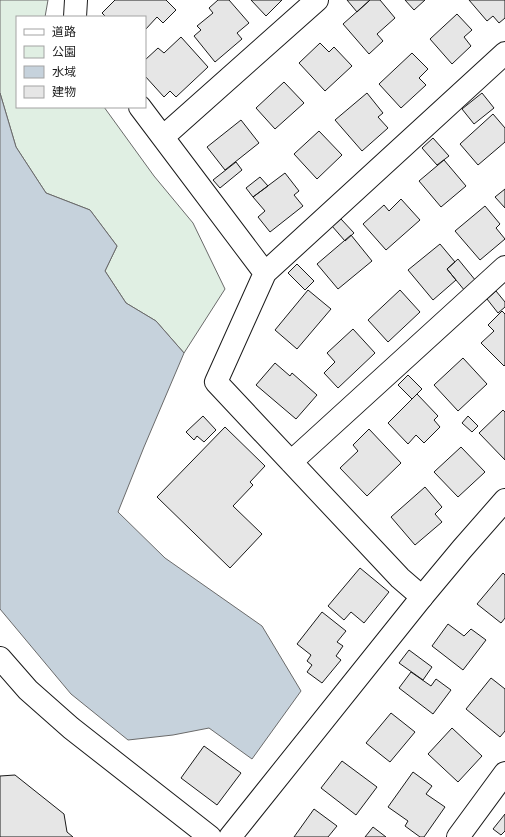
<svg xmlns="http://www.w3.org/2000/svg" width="505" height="837" font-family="'PT Serif','Noto Sans JP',serif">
<rect width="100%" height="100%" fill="#fff"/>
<path fill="#e0efe3" stroke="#6a6a6a" d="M0 0H48L45 17H17V107H104L154 176 193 223 225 289 184 353 156 321 126 303 105 271 117 246 90 210 46 193 16 147 0 93Z"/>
<path fill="#c6d2dc" stroke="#6a6a6a" d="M0 93 16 147 46 193 90 210 117 246 105 271 126 303 156 321 184 353 144 447 118 512 165 558 262 626 301 691 252 759 209 728 173 735 128 740 71 694 0 609Z"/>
<path fill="#e6e6e6" stroke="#1a1a1a" d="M115 0H166L176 10 163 23 157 17 145 30V17H106L102 13Z
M218 0H229L249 23 237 33 242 39 215 62 194 36 201 30 197 26 213 13 209 8Z
M251 0H282L266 16Z
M347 0H370L357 12Z
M370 0H380L395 18 377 34 383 41 369 54 343 24Z
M405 0H425L414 10Z
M469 0H505V18L499 23 493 16 487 21Z
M457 14 472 30 464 37 471 46 452 64 430 39Z
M181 37 208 67 176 97 170 91 164 97 145 76V60L158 48 164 53Z
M320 43 329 52 334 47 352 66 325 91 299 63Z
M412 53 428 69 419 78 426 85 401 108 379 84Z
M284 82 304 103 275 129 256 108Z
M367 93 383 113 378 117 388 128 362 151 335 120Z
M482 93 494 108 474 124 462 109Z
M493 114 505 128V142L478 165 460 144Z
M241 120 259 143 225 170 207 147Z
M319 131 342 155 317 179 294 154Z
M433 138 449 156 437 165 422 148Z
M444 160 466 186 441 207 419 181Z
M236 162 242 170 220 188 213 180Z
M285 173 299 191 294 195 303 206 270 232 258 217 265 211 253 197Z
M260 177 268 186 253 197 246 188Z
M505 189V208L495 197Z
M401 199 420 220 386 250 363 224 384 205 389 211Z
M485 206 500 224 496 228 505 239 480 260 455 231Z
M341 219 354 233 345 241 332 226Z
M351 235 372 261 338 289 317 264Z
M440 244 455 262 447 269 456 280 433 300 408 270Z
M458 259 476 281 465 291 447 269Z
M297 264 314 281 305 290 288 273Z
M308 290 331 309 297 349 275 330Z
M400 290 420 312 388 342 368 320Z
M496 291 505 302V307L498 313 487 299Z
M502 311 505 314V365L504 366 481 343 494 331 488 325Z
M353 329 375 353 338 388 324 373 335 362 327 353Z
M463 358 487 384 458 411 434 385Z
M275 363 290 376 292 373 317 395 296 419 256 385Z
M408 375 422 389 412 399 398 385Z
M417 394 438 416 434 420 440 427 424 443 416 435 408 444 388 423Z
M503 410 505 412V460L479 433Z
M203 416 216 430 204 442 197 436 194 440 186 432Z
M468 416 478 426 472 432 462 423Z
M225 427 265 466 250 482 253 485 233 506 262 534 230 568 157 497Z
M369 429 401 463 367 496 340 468 358 451 353 445Z
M461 447 485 472 458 497 434 472Z
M425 487 442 507 435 514 442 522 415 545 391 517Z
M360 568 389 592 364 623 351 612 344 620 328 606Z
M503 573 505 575V618L501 623 477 604Z
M322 612 346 631 337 642 343 646 336 656 341 660 322 683 307 672 312 665 307 661 311 655 297 644Z
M448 624 464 636 471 629 486 640 463 670 432 646Z
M409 650 432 667 423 680 399 663Z
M411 672 431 686 436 679 451 690 433 714 399 688Z
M491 678 505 689V731L500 737 466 709Z
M391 713 415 732 390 762 366 743Z
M452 728 482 756 458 782 428 754Z
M204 746 241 773 217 805 181 778Z
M342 761 377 787 356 815 321 788Z
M413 772 432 786 426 794 445 807 424 837H420L405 826 408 821 388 807Z
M15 775 64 814 67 832 73 837H0V776Z
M314 809 337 826 328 837H294Z
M505 814V831L501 835 493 829Z
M373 827 386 837H365Z"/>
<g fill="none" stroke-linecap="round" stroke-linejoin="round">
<g stroke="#1a1a1a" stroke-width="24">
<path id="street" d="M75 17 76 0
M140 107 265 273
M163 137 317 0
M291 462 505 267
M422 597 400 578 216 382 265 273 505 53
M458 837 505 773"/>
</g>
<g stroke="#1a1a1a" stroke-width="24">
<path id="secondary" d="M0 658 28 690 71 728 210 837
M230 837 422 597 462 549 505 500"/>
</g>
<use href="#street" stroke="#fff" stroke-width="22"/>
<use href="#secondary" stroke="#fff" stroke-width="22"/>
</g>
<rect x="16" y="16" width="130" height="92" fill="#ffffff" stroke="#a3a3a3"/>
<rect x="24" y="29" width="20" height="6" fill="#ffffff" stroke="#a3a3a3"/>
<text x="52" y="36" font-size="12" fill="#1a1a1a">道路</text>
<rect x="24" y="46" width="20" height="12" fill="#e0efe3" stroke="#a3a3a3"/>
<text x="52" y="56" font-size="12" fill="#1a1a1a">公園</text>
<rect x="24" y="66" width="20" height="12" fill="#c6d2dc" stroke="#a3a3a3"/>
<text x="52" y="76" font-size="12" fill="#1a1a1a">水域</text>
<rect x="24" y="86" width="20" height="12" fill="#e6e6e6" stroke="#a3a3a3"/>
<text x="52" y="96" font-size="12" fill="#1a1a1a">建物</text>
</svg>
